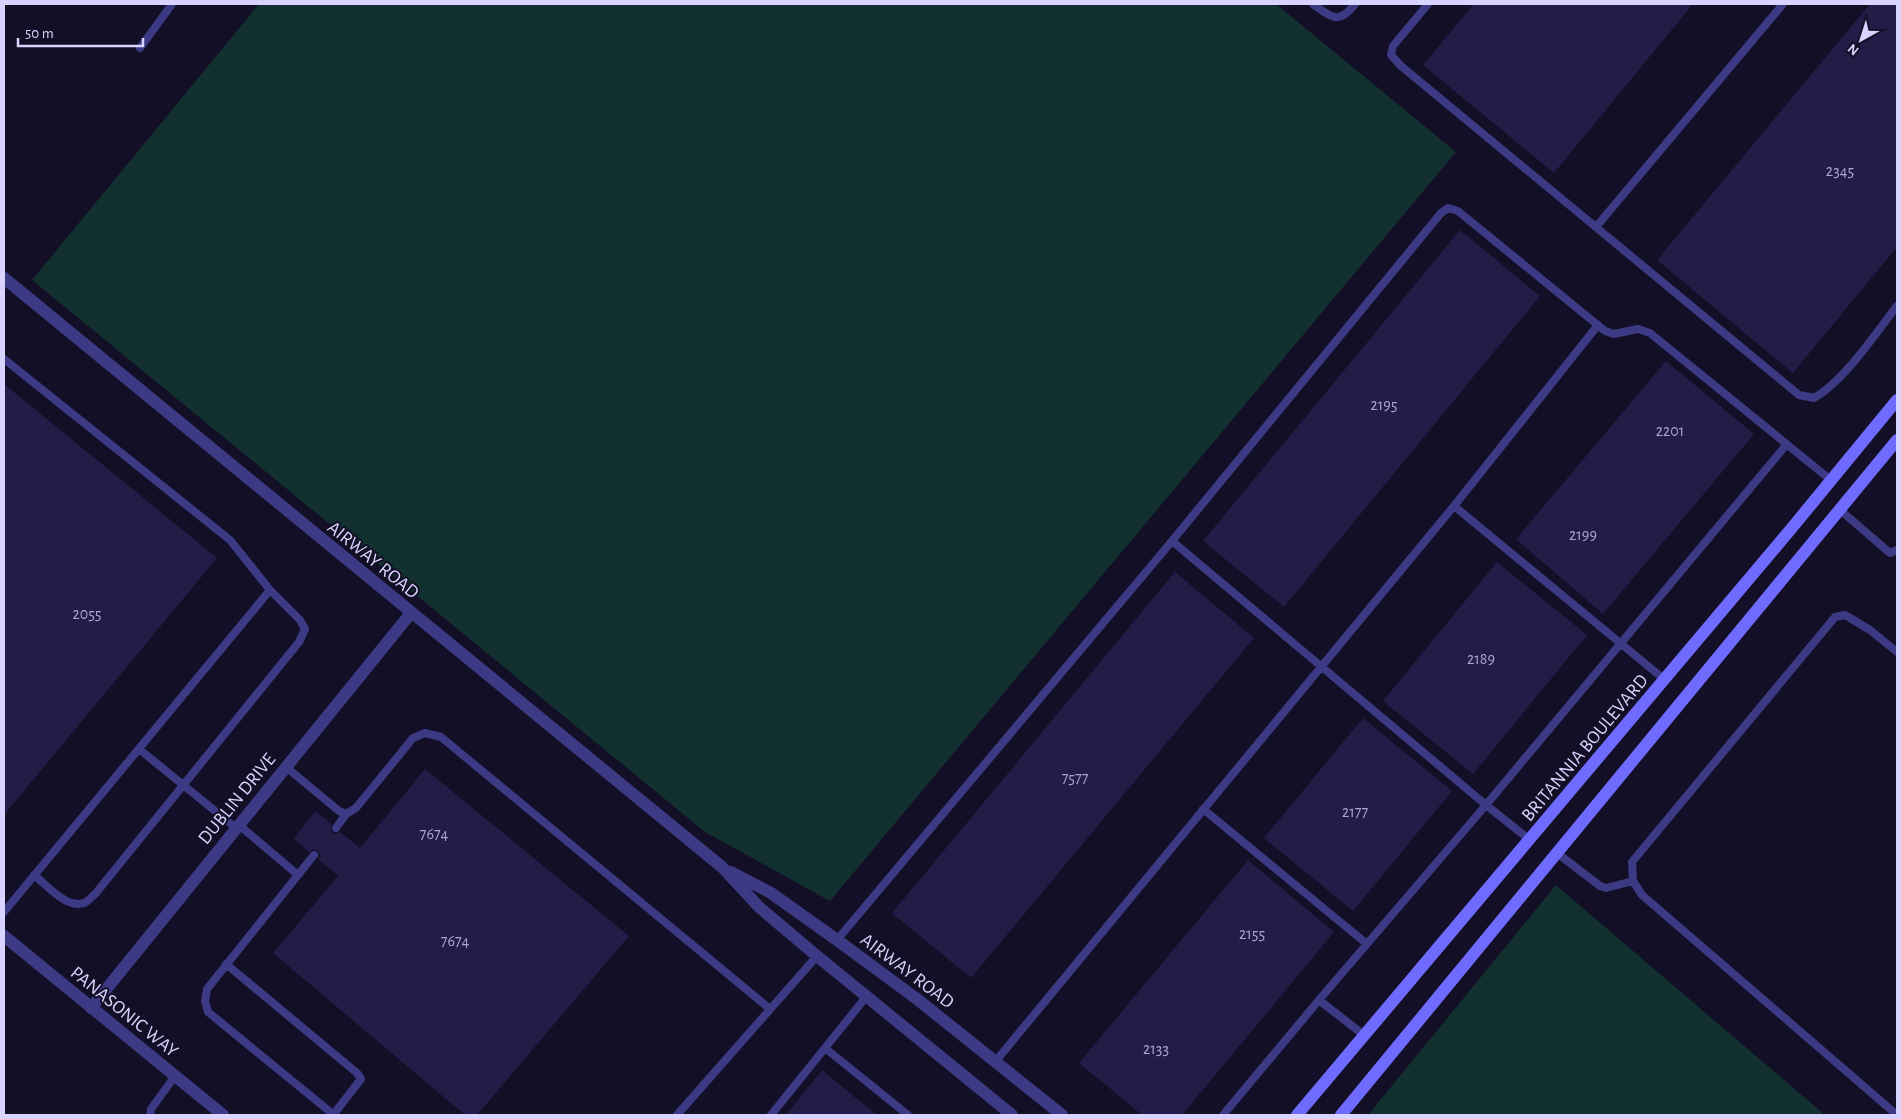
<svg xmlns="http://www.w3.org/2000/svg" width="1901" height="1119" font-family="'Alegreya Sans',sans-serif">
<rect width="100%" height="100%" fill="#130f26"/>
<path fill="#12302f" d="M259 4H1276L1456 152 830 901 705 832 32 280Z
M1556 885 1825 1115H1368Z"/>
<path fill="#241b47" d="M1474 4H1693L1554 173 1423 65Z
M1870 4H1897V247L1793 373 1657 260Z
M1460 230 1540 296 1284 607 1203 541Z
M1666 361 1754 434 1603 614 1516 539Z
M4 384 217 558 4 815Z
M1497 562 1587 635 1473 774 1383 701Z
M1175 572 1254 638 971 978 892 913Z
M1363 718 1452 791 1353 911 1264 838Z
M425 769 629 936 477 1115H465L273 953 338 876 318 859 320 855 318 851 314 849 309 852 294 839 315 811 332 824 330 828 332 832 336 834 340 832 360 848Z
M1248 860 1334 932 1182 1115H1142L1079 1063Z
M822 1070 846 1090 877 1115H786Z"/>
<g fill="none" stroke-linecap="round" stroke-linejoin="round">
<path stroke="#3d3a85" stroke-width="8" d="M1313 4C1332 18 1339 25 1355 4
M1428 4 1393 46 1391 55 1401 66 1799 395 1814 398C1844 381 1875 334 1897 306
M140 48 172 4
M1596 227 1783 4
M4 359 230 540 270 590 4 912
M1454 506 1598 325
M1840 510 1890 553 1897 550
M1172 541 1441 213 1448 208 1458 211 1605 331 1614 334 1638 329 1650 333 1832 481
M1897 652 1870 630 1845 615 1835 617 1632 862 1633 881 1642 895 1897 1115
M139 749 236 828
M286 767 339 811 346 814 356 808 413 738 425 733 441 737 770 1009
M1203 809 1367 944
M239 825 298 875
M336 828 346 814
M1557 853 1600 886 1606 888 1633 881
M314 855 207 989 205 1001 208 1012 334 1115
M34 875C47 885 66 909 84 903 88 902 92 896 96 893L299 642 305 629 300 620 270 590
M837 940 1172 541 1486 805 1787 444
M226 964 357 1073 361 1079 333 1115
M866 997 825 1048 908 1115
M1319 1000 1486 805 1530 840
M995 1062 1454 506 1665 680
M150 1115 151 1109 175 1076
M677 1115 817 956
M771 1115 825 1048
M1223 1115 1319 1000 1365 1036"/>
<path stroke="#3d3a85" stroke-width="12" d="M4 936 223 1115
M91 1008 411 613"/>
<path stroke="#3d3a85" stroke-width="12" d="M4 278 722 867 759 907 817 956 1012 1115
M731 872 771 893 837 940 917 999 1062 1115"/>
<path stroke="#6f6bff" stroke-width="12" d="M1297 1115 1791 529 1897 400
M1341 1115 1897 440"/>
</g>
<g text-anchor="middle" stroke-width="4" stroke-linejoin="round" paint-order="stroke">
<g font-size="16" fill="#aca6d1">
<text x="1840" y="176">2345</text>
<text x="1384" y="410">2195</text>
<text x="1670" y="436">2201</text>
<text x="1583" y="540">2199</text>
<text x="87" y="619">2055</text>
<text x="1481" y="664">2189</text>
<text x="1075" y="783">7577</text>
<text x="1355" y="817">2177</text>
<text x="434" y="839">7674</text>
<text x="1252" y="939">2155</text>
<text x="455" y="946">7674</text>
<text x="1156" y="1054">2133</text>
</g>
<g font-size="19" fill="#d9d4ff" stroke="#130f26">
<text transform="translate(374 559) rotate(39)" y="7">AIRWAY ROAD</text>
<text transform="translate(1584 747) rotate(-50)" y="7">BRITANNIA BOULEVARD</text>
<text transform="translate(236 798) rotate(-51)" y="7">DUBLIN DRIVE</text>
<text transform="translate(908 970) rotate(37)" y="7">AIRWAY ROAD</text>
<text transform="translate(125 1011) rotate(39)" y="7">PANASONIC WAY</text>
</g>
</g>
<rect width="1901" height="1119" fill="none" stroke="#d9d4ff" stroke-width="10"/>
<g transform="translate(1861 40) rotate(219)" stroke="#130f26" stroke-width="4" paint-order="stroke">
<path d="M0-4L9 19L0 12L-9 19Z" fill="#d9d4ff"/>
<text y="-8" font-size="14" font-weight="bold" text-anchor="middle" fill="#d9d4ff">N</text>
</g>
<path d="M18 38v8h125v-8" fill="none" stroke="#d9d4ff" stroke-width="2.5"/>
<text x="25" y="38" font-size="15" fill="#d9d4ff" stroke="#130f26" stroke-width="4" paint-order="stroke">50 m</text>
</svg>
